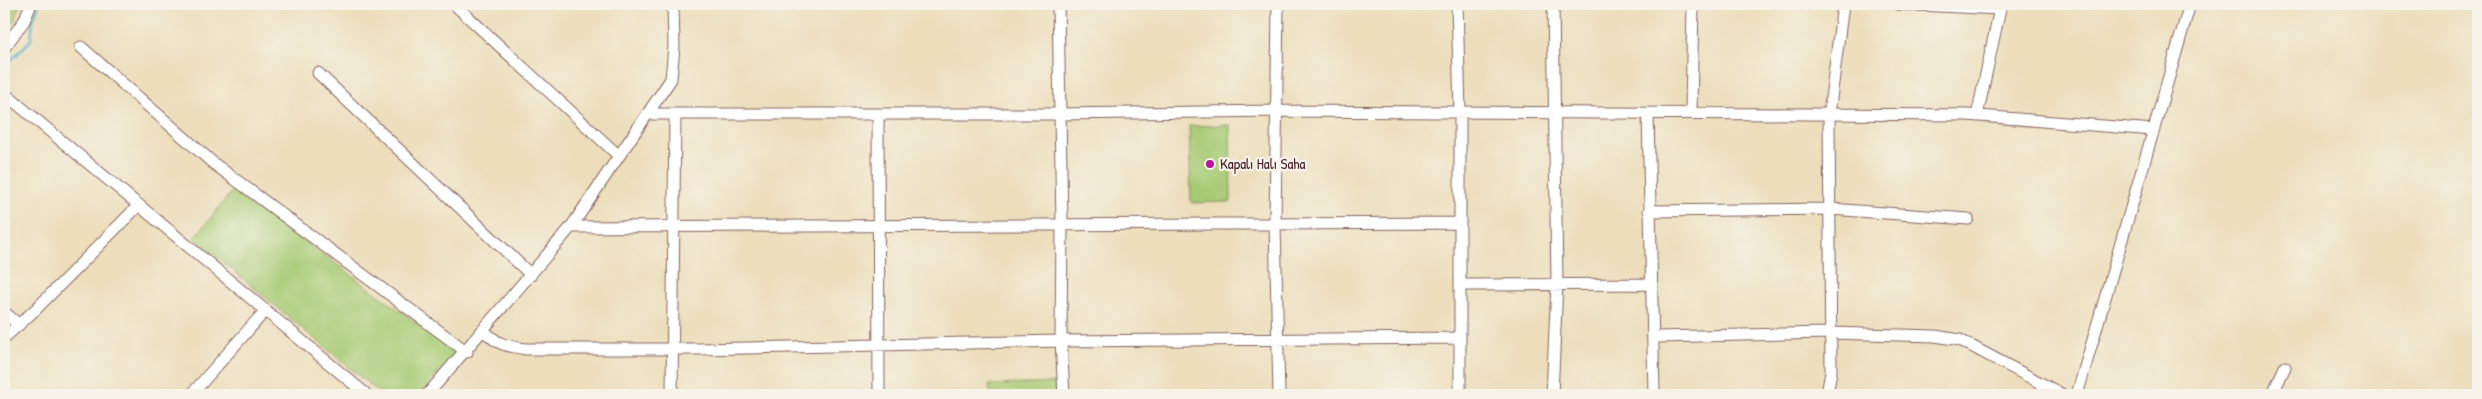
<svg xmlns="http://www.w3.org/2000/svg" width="2482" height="399" font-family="'Patrick Hand',sans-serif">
<rect width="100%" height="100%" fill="#f7f3e8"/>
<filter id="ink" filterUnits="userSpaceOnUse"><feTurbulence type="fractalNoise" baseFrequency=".02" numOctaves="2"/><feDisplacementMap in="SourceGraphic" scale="10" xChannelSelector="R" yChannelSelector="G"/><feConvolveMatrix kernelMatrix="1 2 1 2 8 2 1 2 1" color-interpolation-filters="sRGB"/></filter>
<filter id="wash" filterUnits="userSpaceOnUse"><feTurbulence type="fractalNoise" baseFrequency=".0096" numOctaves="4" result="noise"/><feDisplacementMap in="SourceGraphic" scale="20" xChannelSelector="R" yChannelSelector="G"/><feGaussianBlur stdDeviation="1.12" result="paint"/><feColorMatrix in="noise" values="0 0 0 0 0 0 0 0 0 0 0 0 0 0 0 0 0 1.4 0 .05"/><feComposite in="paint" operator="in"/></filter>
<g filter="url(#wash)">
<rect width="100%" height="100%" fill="#ecdebb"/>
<path fill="#a7cb75" stroke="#787550" d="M4 4H20L15 20 4 31Z
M1230 125 1231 202 1191 203 1189 126Z
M234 189 458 353 418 395H382L194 238Z
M1055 383 1056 395H990L989 385Z"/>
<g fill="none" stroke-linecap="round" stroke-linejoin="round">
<path stroke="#53b2d1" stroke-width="2.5" d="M4 67 31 40 33 20 39 4"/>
</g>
</g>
<g filter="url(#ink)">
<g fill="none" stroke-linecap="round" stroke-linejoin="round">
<g stroke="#83625d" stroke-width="13">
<path id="minor" d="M454 4 619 156
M1058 4 1062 225 1061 341 1064 395
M1278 4 1275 224 1279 395
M1457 4 1460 112V395
M1897 4 2000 9
M81 47 213 163 467 352
M4 48 24 21 31 4
M318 73 531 275
M4 93 367 395
M1648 113 1654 395
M1691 113 1693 4
M647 114H1058L1277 111 1967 115 2154 130
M878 114 879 395
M1977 116 2001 4
M1649 211 1830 209 1968 219
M571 227 1460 223
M1461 285 1652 284
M4 312 19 325
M484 330C497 345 507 346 526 349H698L1061 341 1460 338
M1657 337 1830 333 1935 336 1960 340 2063 395
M4 338 36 309 139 205
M191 395 265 311
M427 395 571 227 671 79 674 47 673 4
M672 395 675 114
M1552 395 1557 284 1553 4
M1827 395 1831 371 1829 114 1843 4
M2077 395 2190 4
M2272 395 2285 367"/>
</g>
<use href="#minor" stroke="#fff" stroke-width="11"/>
</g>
</g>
<circle fill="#b5179e" stroke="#f7f3e8" stroke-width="2" cx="1210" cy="164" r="5"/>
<g text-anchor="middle" stroke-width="4.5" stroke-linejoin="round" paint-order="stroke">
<g font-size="15" fill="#4a1f2b" stroke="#f7f3e8" text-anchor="start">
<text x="1220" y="169">Kapalı Halı Saha</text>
</g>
</g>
<rect width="2482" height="399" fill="none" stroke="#f7f3e8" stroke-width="20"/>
</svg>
